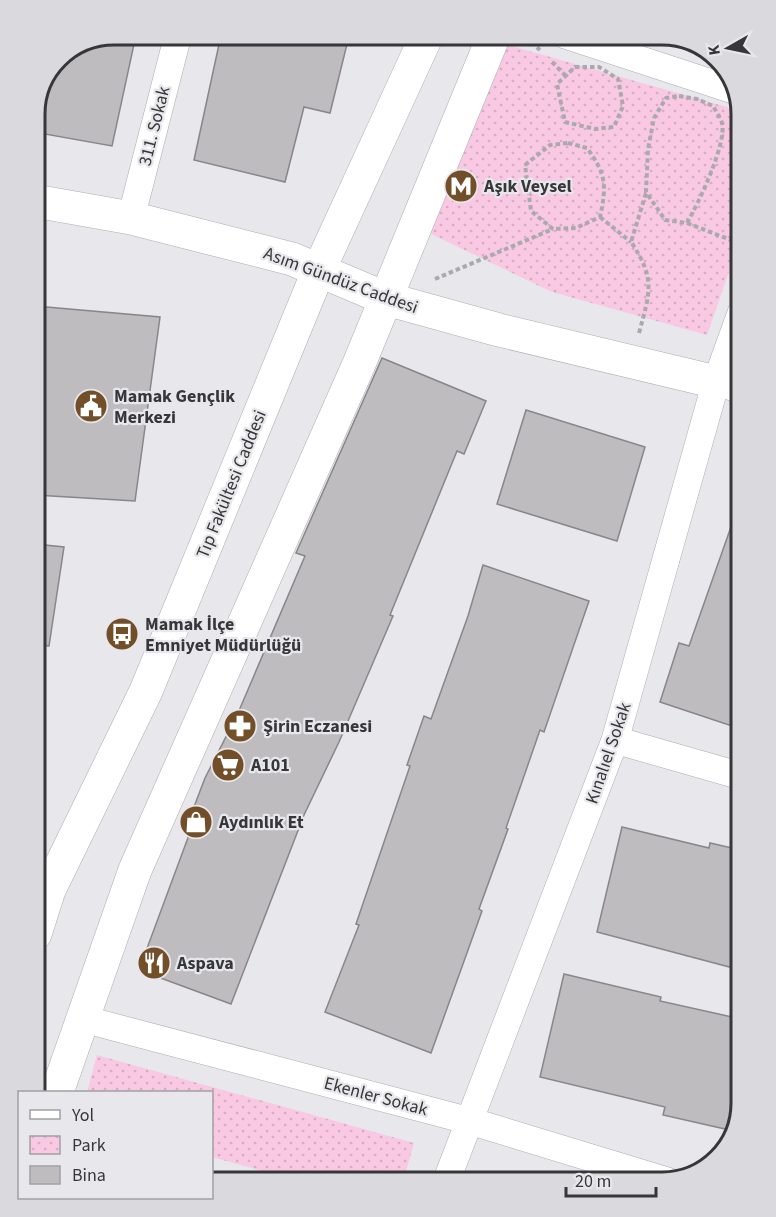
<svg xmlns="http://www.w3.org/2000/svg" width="776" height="1217" font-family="'Source Sans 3',sans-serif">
<defs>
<pattern id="park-dots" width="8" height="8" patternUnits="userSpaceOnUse" patternTransform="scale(1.5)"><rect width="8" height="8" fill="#f9c9e4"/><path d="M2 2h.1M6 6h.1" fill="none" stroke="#d6adc4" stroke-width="1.8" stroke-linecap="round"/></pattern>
</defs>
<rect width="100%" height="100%" fill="#e7e7ec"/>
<path fill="url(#park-dots)" d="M508 45 741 111V237L707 335 552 292 429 233Z
M97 1055 414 1143 403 1182H302L212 1157V1092H87Z"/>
<path fill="#bfbcc0" stroke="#89868a" stroke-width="1.5" d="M114 34 136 35 112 146 39 133 48 79 58 57Z
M221 35H327L348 40 330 113 304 107 285 182 194 160Z
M35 306 160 317 135 501 35 495Z
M382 358 486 401 464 454 457 451 390 615 393 616 339 742 304 815 231 1004 139 970 189 835 184 833 205 778 238 713 305 556 296 553Z
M526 410 645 447 617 541 497 504Z
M738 507H741V729L660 702 679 643 689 646Z
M35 544 64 547 49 646 35 645Z
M483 565 589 601 544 732 540 730 506 828 508 829 479 909 482 911 431 1053 325 1012 359 925 356 924 410 766 407 765 424 716 431 719 468 616Z
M622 827 709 848 710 843 741 850V949L737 969 597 932Z
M564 974 661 997 660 1001 741 1019V1104L734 1131 663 1115 665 1107 540 1077Z"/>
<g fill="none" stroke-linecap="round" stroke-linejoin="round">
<g stroke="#adadb2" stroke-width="28">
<path id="street" d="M565 35 736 91
M131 218 178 35
M716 382 741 390
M615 740 741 776
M83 1019 470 1121 667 1181
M446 1182 615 740 716 382 741 313"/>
</g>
<g stroke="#adadb2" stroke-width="34">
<path id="secondary" d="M35 201 131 218 292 259 387 299 499 330 716 382
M35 934 49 890 146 691 318 272 427 35
M57 1092 135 870 359 364 494 35"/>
</g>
<path stroke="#aaa9ad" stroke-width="4" stroke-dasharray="4.5 3" stroke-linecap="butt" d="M526 37 540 50
M552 62 566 76
M575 67H599L618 79 623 106 614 127 595 129 565 122 557 84Z
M679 96 697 99 713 106C716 111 720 117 722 123 727 144 698 204 687 223L665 220 646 192 648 149 654 118 666 98Z
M568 143 587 148C606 174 607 185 600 217L576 228 553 229 531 211 525 165 550 145Z
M600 217 631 242
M687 223 741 244
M435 279 553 229
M639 333C650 292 656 279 631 242L646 193"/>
<use href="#street" stroke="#fff" stroke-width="27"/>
<use href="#secondary" stroke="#fff" stroke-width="33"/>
</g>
<defs>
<g id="metro-disc" transform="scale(1.725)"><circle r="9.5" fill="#724f28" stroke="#e7e7ec"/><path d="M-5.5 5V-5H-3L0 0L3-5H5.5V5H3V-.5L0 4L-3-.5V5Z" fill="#fff"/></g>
<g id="civic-disc" transform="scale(1.725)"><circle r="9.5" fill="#724f28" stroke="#e7e7ec"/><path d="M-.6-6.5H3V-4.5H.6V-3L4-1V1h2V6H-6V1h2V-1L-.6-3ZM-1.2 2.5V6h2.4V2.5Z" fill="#fff"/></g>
<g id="bus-disc" transform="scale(1.725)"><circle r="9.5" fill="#724f28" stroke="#e7e7ec"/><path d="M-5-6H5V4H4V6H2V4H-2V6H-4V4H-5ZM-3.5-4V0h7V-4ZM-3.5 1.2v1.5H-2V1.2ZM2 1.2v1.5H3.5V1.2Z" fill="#fff"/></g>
<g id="pharmacy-disc" transform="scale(1.725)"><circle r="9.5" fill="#724f28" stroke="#e7e7ec"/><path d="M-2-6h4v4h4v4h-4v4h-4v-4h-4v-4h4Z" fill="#fff"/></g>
<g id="supermarket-disc" transform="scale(1.725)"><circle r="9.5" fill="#724f28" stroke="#e7e7ec"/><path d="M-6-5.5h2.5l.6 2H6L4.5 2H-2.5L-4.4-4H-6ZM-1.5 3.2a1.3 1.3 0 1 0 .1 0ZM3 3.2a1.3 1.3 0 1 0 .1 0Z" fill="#fff"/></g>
<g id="shop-disc" transform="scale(1.725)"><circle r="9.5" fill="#724f28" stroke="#e7e7ec"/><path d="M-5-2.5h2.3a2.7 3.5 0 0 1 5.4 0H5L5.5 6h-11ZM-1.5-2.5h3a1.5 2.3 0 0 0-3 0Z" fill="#fff"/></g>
<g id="restaurant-disc" transform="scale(1.725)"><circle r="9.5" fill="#724f28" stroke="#e7e7ec"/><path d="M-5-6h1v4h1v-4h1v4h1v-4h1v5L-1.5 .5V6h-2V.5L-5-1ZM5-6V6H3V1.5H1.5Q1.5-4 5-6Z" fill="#fff"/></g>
</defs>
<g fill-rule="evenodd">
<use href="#metro-disc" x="461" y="186"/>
<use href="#civic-disc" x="91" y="406"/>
<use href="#bus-disc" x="122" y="634"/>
<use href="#pharmacy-disc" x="240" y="726"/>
<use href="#supermarket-disc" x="228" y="765"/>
<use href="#shop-disc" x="196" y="822"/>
<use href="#restaurant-disc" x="154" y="963"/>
</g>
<g text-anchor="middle" stroke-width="4.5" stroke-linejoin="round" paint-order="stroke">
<g font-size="18" fill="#373638" stroke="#e7e7ec">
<text transform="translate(154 126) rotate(-76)" y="6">311. Sokak</text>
<text transform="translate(341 280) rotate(20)" y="6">Asım Gündüz Caddesi</text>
<text transform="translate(231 484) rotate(-68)" y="6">Tıp Fakültesi Caddesi</text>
<text transform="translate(608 753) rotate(-71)" y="6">Kınalıel Sokak</text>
<text transform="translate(376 1096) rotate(15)" y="6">Ekenler Sokak</text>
</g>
<g font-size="18" font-weight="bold" fill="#373638" stroke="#e7e7ec" text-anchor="start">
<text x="484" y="192">Aşık Veysel</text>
<text x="114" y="402">Mamak Gençlik<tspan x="114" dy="21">Merkezi</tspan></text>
<text x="145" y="630">Mamak İlçe<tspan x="145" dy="21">Emniyet Müdürlüğü</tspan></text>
<text x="263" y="732">Şirin Eczanesi</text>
<text x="251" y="771">A101</text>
<text x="219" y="828">Aydınlık Et</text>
<text x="177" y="969">Aspava</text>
</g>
</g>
<path d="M0 0H776V1217H0ZM114 45H662A69 69 0 0 1 731 114V1103A69 69 0 0 1 662 1172H114A69 69 0 0 1 45 1103V114A69 69 0 0 1 114 45Z" fill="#d9d9de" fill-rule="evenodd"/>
<path fill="none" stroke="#373638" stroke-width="3" d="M114 45H662A69 69 0 0 1 731 114V1103A69 69 0 0 1 662 1172H114A69 69 0 0 1 45 1103V114A69 69 0 0 1 114 45Z"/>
<rect x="18" y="1091" width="195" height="108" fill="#e7e7ec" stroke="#a1a0a4" stroke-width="1.5"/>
<rect x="30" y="1110" width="30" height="9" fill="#ffffff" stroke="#a1a0a4" stroke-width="1.5"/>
<text x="72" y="1121" font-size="18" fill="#373638">Yol</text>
<rect x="30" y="1136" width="30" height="18" fill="url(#park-dots)" stroke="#a1a0a4" stroke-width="1.5"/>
<text x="72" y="1151" font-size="18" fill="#373638">Park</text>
<rect x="30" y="1166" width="30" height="18" fill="#bfbcc0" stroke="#a1a0a4" stroke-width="1.5"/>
<text x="72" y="1181" font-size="18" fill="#373638">Bina</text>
<g transform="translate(728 48) rotate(261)" stroke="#e7e7ec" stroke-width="4.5" paint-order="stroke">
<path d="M0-4.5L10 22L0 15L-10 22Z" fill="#373638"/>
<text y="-9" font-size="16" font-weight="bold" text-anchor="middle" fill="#373638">K</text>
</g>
<path d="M566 1187v9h90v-9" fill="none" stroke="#373638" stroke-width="3"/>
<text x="575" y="1187" font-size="18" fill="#373638" stroke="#e7e7ec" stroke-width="4.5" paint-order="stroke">20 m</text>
</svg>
